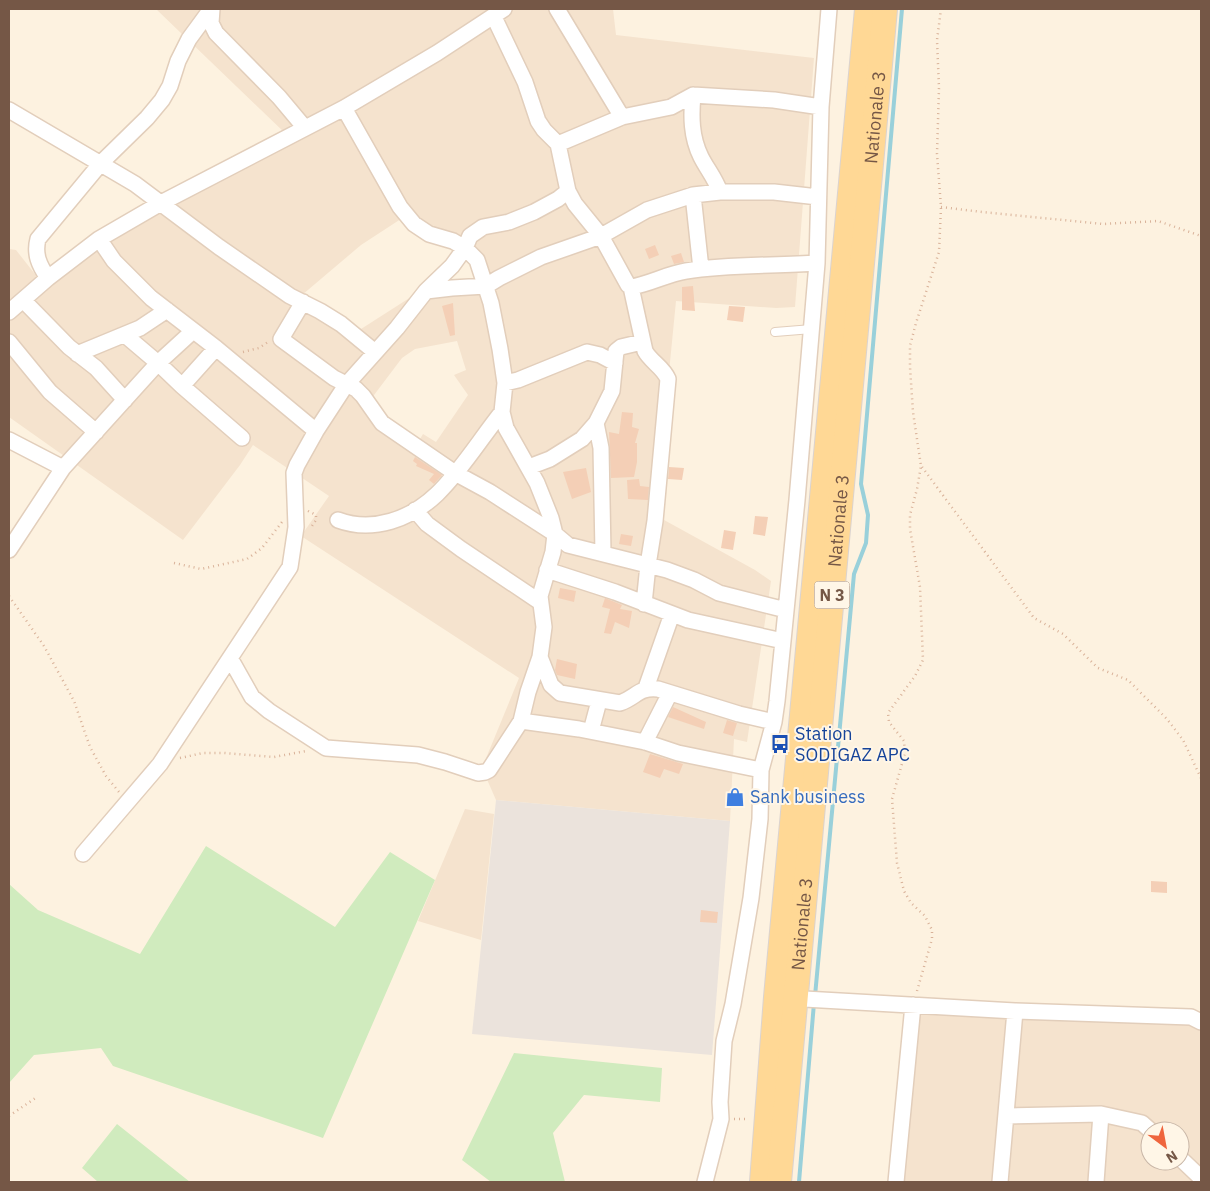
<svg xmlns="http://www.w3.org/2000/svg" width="1210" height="1191" font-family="'IBM Plex Sans',sans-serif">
<rect width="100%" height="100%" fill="#fdf2e0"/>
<path fill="#f5e3ce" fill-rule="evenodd" d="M156 9H613L616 35 814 58 795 307 776 308 676 301 655 515 755 570 771 581 747 742 734 739 730 821 496 800 482 768 519 678 301 536 329 496 253 445 240 465 183 540 9 417V249L16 250 38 278 286 134ZM407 215 472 256 482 284H445L411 297 361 329 302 295 361 245ZM457 341 466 370 454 375 468 395 436 442 423 434 416 446 368 403 402 358 415 349Z
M465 809 494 814 481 940 418 921Z
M910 1002 1186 1011 1201 1028V1182H894ZM1150 1131H1180V1161H1150Z"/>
<path fill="#ebe3dc" d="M496 800 730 821 712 1055 472 1034Z"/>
<path fill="#d0ebbe" d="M206 846 335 927 390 852 435 880 323 1138 113 1066 101 1048 34 1055 9 1083V884L38 910 140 954Z
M514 1053 662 1068 660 1102 584 1095 553 1133 565 1182H491L462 1160Z
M117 1124 190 1182H98L82 1168Z"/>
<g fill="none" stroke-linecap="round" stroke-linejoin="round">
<path stroke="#99d0da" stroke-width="4" d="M815 996 854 574 866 543 868 515 861 484 902 9
M799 1182 814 1003"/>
</g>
<path fill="#f4cfb6" d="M655 245 659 255 649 259 645 249Z
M681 253 684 262 674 264 671 256Z
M693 286 695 311 682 310V287Z
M453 303 455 335 450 336 442 306Z
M729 306 745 307 743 322 727 320Z
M622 412 633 413 632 427 639 429 635 443H637V462L634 477 611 478 609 432 619 434Z
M415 457 442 475 434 484 429 480 434 474 416 466 417 464 413 461Z
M669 467 684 468 682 480 668 479Z
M586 468 591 492 572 499 563 472Z
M639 479 640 486 649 487 648 500 628 499 627 480Z
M755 516 768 517 765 536 753 534Z
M724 530 736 532 733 550 721 548Z
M621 534 633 536 631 546 619 544Z
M560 588 576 591 574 602 558 598Z
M605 598 622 605 620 609 632 611 629 628 615 622 611 634 604 633 610 609 602 607Z
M557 659 577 664 575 679 557 675 555 670Z
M673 707 706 722 704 729 668 717Z
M727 720 737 723 733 736 723 733Z
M650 754 683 764 679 774 664 769 660 778 643 772Z
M1151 881 1167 882V893L1151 892Z
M701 910 718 912 717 923 700 922Z"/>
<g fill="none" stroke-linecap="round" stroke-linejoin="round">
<g stroke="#e2cebb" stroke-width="10">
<path id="lane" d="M775 332 812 329"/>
</g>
<g stroke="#e2cebb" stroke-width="18">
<path id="street" d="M212 9 211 23 216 33 279 97 305 128
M557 9 622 117
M494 17 525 82 538 121 544 130 558 144 568 191 575 204 601 236 628 285 631 287C650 284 667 274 686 271 729 264 774 266 817 263
M693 95C691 116 691 137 701 157 707 169 715 178 720 192
M9 110 135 184 219 247 290 296 320 311 341 324 375 352
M558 144 622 117 671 107 693 95 774 100 821 107
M693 195 701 269
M99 239 114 261 151 298 216 348 316 431
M48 278C39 265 34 254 38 239L101 163 147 118 162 100 170 86 178 61 189 39 211 9
M631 287 645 351C651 362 663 367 668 379L655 521 648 565 644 604
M426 291 452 288 486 286 499 278 541 257 601 236 647 210 693 195 720 192H774L818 197
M23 300 69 347 96 368 125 400
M303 302 281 339 334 378 356 389 363 396 382 423 455 473 490 492 555 534 568 545 667 570 694 580 719 593 786 610
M9 312 48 278 99 239 161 203 344 108 437 53 504 9
M125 335 158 363 193 331
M9 342 50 392 96 432
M77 354 140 328 167 310
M505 383 518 380 587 352 600 355 615 363
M182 386 242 438
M596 423 601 448 603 553
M9 440 63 468
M529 467 550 459 582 439 596 423 612 391 616 351 621 347 642 342
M415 510 427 524 461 549 540 602
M338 520C373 533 411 519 437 494 461 471 481 438 502 412
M9 550 63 468 158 363 182 386 216 348
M547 570 615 592 688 620 783 641
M540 657 551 685 560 693 620 703C637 697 638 687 658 689L739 714 774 722
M230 658 252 697 269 711 326 748 418 755 445 762 478 773 485 772 489 770 521 721 528 692 540 657 544 627 540 596 553 552 555 534 551 518 537 483 506 428 502 412 505 383 500 349 491 303 477 260 465 248 453 241 429 234 414 224 400 207 344 108
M646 688 672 614
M521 721 579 729 645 742 678 753 761 770
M591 731 599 701
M645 742 670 693
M83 854 160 764 290 567 296 527 294 473 297 465 316 431 346 385 397 328 426 291 452 266 465 248 470 236 483 227 509 222 534 212 558 199 568 191
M787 998 1015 1011 1191 1017 1201 1022
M1007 1116 1101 1114 1142 1123 1151 1131
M1180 1158 1201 1178
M705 1182 721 1119 720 1102 724 1041 733 1004 751 898 760 819 761 770 774 722 777 701 797 500 817 263 821 107 829 9
M896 1182 913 1005
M1000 1182 1015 1011
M1096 1182 1101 1114"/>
</g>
<g stroke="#dbd3cf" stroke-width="26">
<g id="primary">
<path d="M762 1182 776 997 867 9"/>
<path id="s1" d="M779 1182 885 9"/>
</g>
</g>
<path stroke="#d9b299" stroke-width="2.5" stroke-dasharray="1 4" stroke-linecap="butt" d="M941 207 982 212 1103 224 1158 221 1201 236
M243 352 259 348 268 342
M922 467 1034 618 1063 634 1098 668 1128 680 1167 719 1183 740 1201 778
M308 511 316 515V520L310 529
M174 563 201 569 247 559 262 548 282 522
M9 596 44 646 74 701 90 747 106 776 119 792
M180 758 203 753H224L274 757 306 751
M917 991 932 939V930L925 916 911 903 904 891 897 863 892 799 905 753 904 741 889 722 888 713 915 676 923 660 920 587 910 529V515L917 489 921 466 913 412 910 367V346L916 323 939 252 941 207 937 154 939 88 937 40 941 9
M9 1116 37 1097
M734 1119H748"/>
<use href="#lane" stroke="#fff" stroke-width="8"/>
<use href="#street" stroke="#fff" stroke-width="15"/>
<use href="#primary" stroke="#ffd895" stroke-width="24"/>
</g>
<defs>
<g id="bus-bare" transform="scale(1.5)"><path d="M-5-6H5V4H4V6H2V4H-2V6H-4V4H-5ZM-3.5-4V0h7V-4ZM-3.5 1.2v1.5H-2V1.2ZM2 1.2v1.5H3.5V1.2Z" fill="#1a4fb4" stroke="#fff6e7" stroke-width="2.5" paint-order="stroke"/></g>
<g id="shop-bare" transform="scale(1.5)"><path d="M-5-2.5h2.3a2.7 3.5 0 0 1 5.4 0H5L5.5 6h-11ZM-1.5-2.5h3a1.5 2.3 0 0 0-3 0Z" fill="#3f7fe0" stroke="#fff6e7" stroke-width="2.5" paint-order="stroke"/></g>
</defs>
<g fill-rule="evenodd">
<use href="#bus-bare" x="780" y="744"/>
<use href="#shop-bare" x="735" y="797"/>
</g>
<g text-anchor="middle" stroke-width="4" stroke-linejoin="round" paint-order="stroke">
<rect fill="#fff6e7" stroke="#9e8776" stroke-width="1" x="814.5" y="581.5" width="35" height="27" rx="4"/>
<g font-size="16" font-weight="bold" fill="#755746">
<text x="832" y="601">N 3</text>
</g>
<g font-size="18" fill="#755746" stroke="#fff6e7">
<text dy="6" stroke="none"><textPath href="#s1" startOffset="1069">Nationale 3</textPath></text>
<text dy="6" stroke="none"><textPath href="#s1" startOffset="664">Nationale 3</textPath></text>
<text dy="6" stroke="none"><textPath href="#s1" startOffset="259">Nationale 3</textPath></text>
</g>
<g font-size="18" fill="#164399" stroke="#fff6e7" text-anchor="start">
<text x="795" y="740">Station<tspan x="795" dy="21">SODIGAZ APC</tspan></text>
</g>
<g font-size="18" fill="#366cbe" stroke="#fff6e7" text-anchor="start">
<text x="750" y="803">Sank business</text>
</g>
</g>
<rect width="1210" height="1191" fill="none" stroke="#755746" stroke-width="20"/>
<g transform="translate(1165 1146) rotate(148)"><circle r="24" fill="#fff6e7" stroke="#c8b6a7"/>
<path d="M0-4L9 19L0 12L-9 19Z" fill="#ef653d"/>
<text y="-8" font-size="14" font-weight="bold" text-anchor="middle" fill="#755746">N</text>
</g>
</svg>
